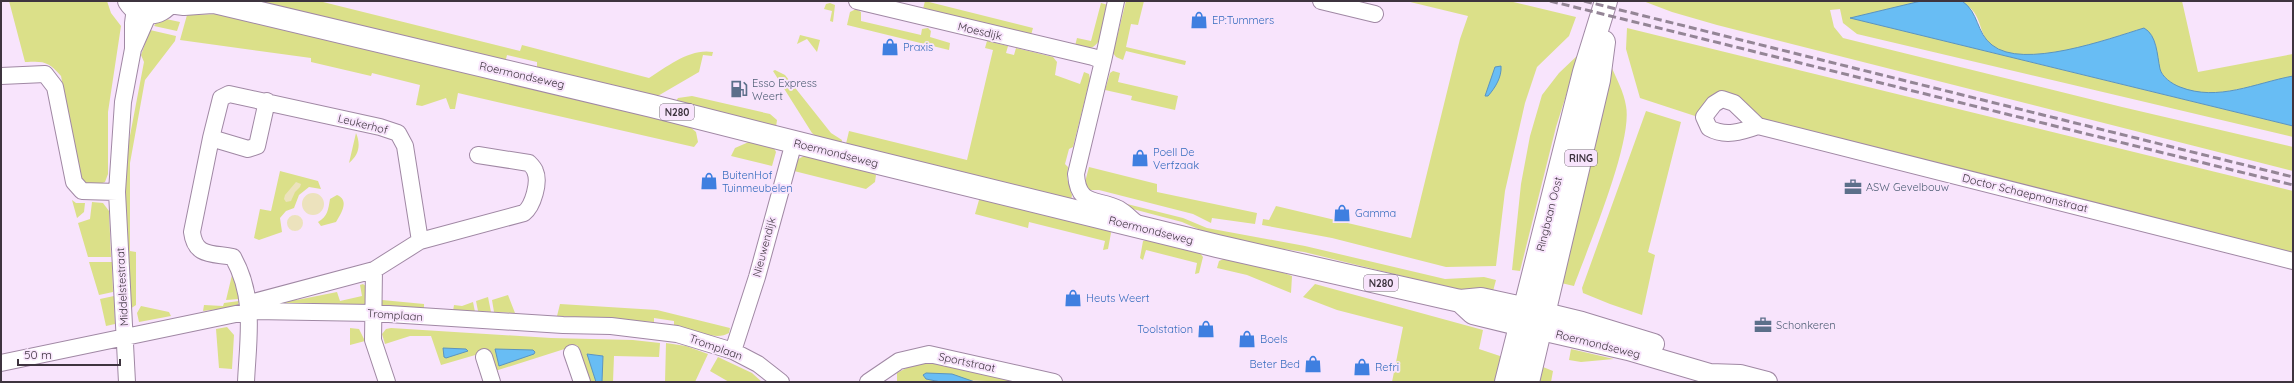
<svg xmlns="http://www.w3.org/2000/svg" width="2294" height="383" font-family="Quicksand,sans-serif">
<rect width="100%" height="100%" fill="#f8e4fc"/>
<path fill="#dbe089" d="M9 1H107L111 13 121 26 108 112V174L105 182 97 185 84 183 81 178 61 76C48 61 44 61 25 62Z
M241 1H319L520 51 522 45 649 78C668 66 690 48 713 52L712 56 703 55 699 72 656 97 569 80 537 67V62L507 55 506 59 476 58Z
M925 1 1033 28 1031 35 923 9Z
M1126 1H1144L1138 25 1131 24 1126 47 1186 61 1185 65 1126 51 1123 60 1116 57 1113 53Z
M1406 1H1509L1576 17 1569 36 1537 67 1525 103 1505 191 1496 266 1446 267 1332 238 1262 225 1263 219 1269 220 1276 206 1411 238 1460 39 1468 16Z
M1643 1H1921L1851 18 2293 126V137L1857 34 1843 23 1840 9 1830 10 1834 27 1843 38 2122 107 2293 147V171L1717 25 1672 12Z
M1962 1H2182L2198 72 2293 54V76C2257 83 2188 113 2161 72 2156 64 2158 52 2155 43 2153 38 2147 33 2144 28 2108 39 2024 70 1992 46 1980 36 1982 22 1973 11 1970 7 1966 4 1962 1Z
M830 3 835 5 833 22 830 21 832 11 824 9 826 4Z
M1101 3 1108 5C1105 17 1104 48 1088 48 1084 49 1079 46 1075 46L1077 38 1091 41Z
M856 9 861 12V21L921 35 922 29 928 28 931 31 930 37 950 43 949 50 847 25 850 12Z
M219 14 688 125 696 132 698 142 694 147 458 93 455 109H450L446 98 422 106 416 105 420 85 372 73 371 76 311 62V58L180 40 187 15Z
M166 19 180 22 177 31 154 26 157 22Z
M1627 28 2293 191V256L1771 124 1715 100 1695 116 1640 98 1626 49Z
M150 30 176 36 175 41 145 80 130 163V251L136 252V305L130 309 123 180 128 146 144 62 141 55Z
M800 35 820 40 817 52 807 39 797 44Z
M987 41 1008 46 1006 53 1014 55 1016 48 1053 57 1057 62 1055 75 1080 84 1084 72 1089 74 1090 79 1073 147 1069 149 1065 164 1068 167 1067 178 1072 195 1071 201 845 148 849 131 967 160 993 50 985 48Z
M1579 54 1556 127 1520 271 1512 270 1521 184 1530 136 1542 95 1559 73Z
M1611 66C1616 78 1624 92 1626 106 1633 142 1588 247 1574 286L1561 283Z
M775 70 785 75 831 133 842 140 841 146 820 140 812 133 773 71Z
M1113 71 1120 73 1118 82 1178 96 1175 110 1131 100 1132 96 1105 90 1110 73Z
M692 96 770 114 777 120 776 127 676 101 678 98Z
M1646 111 1681 122 1648 252 1655 255 1642 315 1610 304 1583 293 1582 288Z
M356 133C361 145 359 155 349 163Z
M751 141 773 146 776 152 772 166 731 156 735 148Z
M804 156H813L871 170 876 175 875 182 866 189 794 171 796 160Z
M1089 167 1157 184V192L1257 213 1255 224 1212 218 1211 223 1193 214 1099 190H1087L1085 182Z
M280 171 318 181 321 189 309 187 299 195 294 208 286 211 280 218 282 232 259 240 254 238 260 209 271 211Z
M337 195C350 200 341 214 336 222L321 226 318 222C328 216 328 210 330 199Z
M1095 196 1183 218 1207 228 1305 246 1445 279 1484 277 1496 280 1492 295 1459 290 1304 252 1224 240 1182 222 1095 199Z
M983 197 1109 227 1111 233 1108 249 1103 250 1105 241 1029 222 1028 228 975 214 979 200Z
M72 200 76 203H85L84 212 77 218Z
M92 202 103 203 109 211 111 257H88L78 223 90 219Z
M1153 238 1197 249 1203 257 1199 273 1195 274 1197 263 1146 250 1143 260 1140 258 1143 241Z
M1228 257 1265 266 1292 276 1291 293 1247 275 1217 268 1219 261Z
M112 262 113 292 99 295 89 262Z
M232 275 237 279 239 299 226 300Z
M363 284 367 287 366 305 362 307 280 305 282 302 296 297 297 300 337 292 340 301 362 296 360 285Z
M1315 284 1483 330 1479 349 1506 358 1500 382H1392L1403 327 1337 310 1303 297Z
M508 295 515 313 494 312 492 300Z
M114 296 115 324 106 326 100 299Z
M488 297 491 312 478 311 476 301Z
M382 300 424 304V309L383 306 381 304Z
M239 301 238 305 235 307 203 311 204 305 223 306 224 303Z
M473 302 475 312 453 311 454 305 462 306Z
M560 304 657 310 730 328 729 333C715 342 689 328 674 325V321L654 318V322L557 316Z
M141 306 169 312 171 316 139 322 137 313Z
M227 327 234 335 232 369 219 368 216 329Z
M350 328 359 329 365 341 350 345Z
M391 328 551 338 633 340 660 343 659 357 614 356 613 382H602L603 356 588 354 596 382H589L577 345 495 371 489 351 441 365 431 336H410L385 344 382 334 386 329Z
M666 343 686 346 708 354 695 382H665Z
M1571 349 1614 359 1581 362 1569 360Z
M718 357 752 373 762 382H729L710 371Z
M926 362 945 364 1022 382 926 379 941 382 897 381V373L912 365Z
M1543 367 1553 371 1551 382H1540Z"/>
<path fill="#ece2bd" d="M296 182 301 184 300 187 295 192 291 201 286 202 284 199 285 195Z
M302 204a11 11 0 1 1 22 0a11 11 0 1 1-22 0Z
M287 223a8 8 0 1 1 16 0a8 8 0 1 1-16 0Z"/>
<path fill="#68bdf4" stroke="#5b94be" d="M1921 1H1962C1979 12 1976 33 1992 45 2023 70 2108 39 2144 28 2157 35 2157 55 2160 69 2162 77 2172 84 2180 87 2218 102 2255 83 2293 76V126L1850 18Z
M1501 66C1502 77 1495 88 1488 96H1485L1495 67Z
M443 348 466 349 468 351 446 358 444 357Z
M495 349 533 350 535 352 534 354 499 366Z
M587 354 603 356 602 382H596Z
M926 373 952 374 975 382H941L926 379 923 375Z"/>
<g fill="none" stroke-linecap="round" stroke-linejoin="round">
<g stroke="#a088a4" stroke-width="18">
<path id="minor" d="M857 1 1093 57 1103 61 1116 1
M1321 1 1375 14
M134 47 149 13
M1103 61 1076 174C1078 207 1097 198 1119 209 1126 213 1132 220 1139 225
M1 76 45 74 55 87 74 182 82 191 117 192
M1758 126C1741 132 1725 137 1709 128L1704 117 1714 104 1722 99 1734 103 1758 126 2293 261
M211 138 248 149 257 146 267 101
M250 303 374 270
M733 351 757 277 794 142
M572 353 582 382
M484 357 492 382
M1 363 250 311 373 313 563 325 611 326 677 334 733 351 758 364 781 382
M127 382 117 192 123 102 133 49V23L135 8
M246 382C248 338 256 298 233 257 212 253 195 257 192 232L211 138 221 98 229 94 380 127 398 133 405 146 420 241
M387 382 373 340 374 270 420 241 524 213C533 206 540 182 535 171 534 168 531 165 529 163L478 155
M868 382 899 361 929 354 1054 382"/>
</g>
<g stroke="#a088a4" stroke-width="22">
<path id="tertiary" d="M1545 313 1582 322 1654 344
M1541 330 1628 350 1710 374 1740 375 1767 382"/>
</g>
<g stroke="#a088a4" stroke-width="24">
<path id="primary" d="M129 1C139 17 160 16 170 1
M210 1 652 106 842 154 1217 246 1460 301 1481 299 1545 313
M169 2 184 4 212 2
M1460 301 1473 313 1534 328
M1506 382 1584 72 1606 1
M1528 382 1599 80 1604 42"/>
</g>
<use href="#minor" stroke="#fff" stroke-width="16"/>
<use href="#tertiary" stroke="#fff" stroke-width="20"/>
<use href="#primary" stroke="#fff" stroke-width="22"/>
<path stroke="#948596" stroke-width="3" stroke-dasharray="8 4" stroke-linecap="butt" d="M1550 1 2293 185
M1584 1 2293 177"/>
</g>
<defs>
<g id="shop-bare" transform="scale(1.38)"><path d="M-5-2.5h2.3a2.7 3.5 0 0 1 5.4 0H5L5.5 6h-11ZM-1.5-2.5h3a1.5 2.3 0 0 0-3 0Z" fill="#3f7fe0" stroke="#f8e4fc" stroke-width="2.5" paint-order="stroke"/></g>
<g id="fuel-bare" transform="scale(1.38)"><path d="M-5.5-6h7V0h2V4h1.3V-2.5L3-4.5l.8-.8L6-3V5H2.5V1h-1V6h-7ZM-4.2-4.7v3.2H.2V-4.7Z" fill="#5c6f8a" stroke="#f8e4fc" stroke-width="2.5" paint-order="stroke"/></g>
<g id="office-bare" transform="scale(1.38)"><path d="M-6-3h4V-5.5h4V-3h4V5H-6ZM-1-4.5V-3h2v-1.5ZM-6 0V1H6V0Z" fill="#5c6f8a" stroke="#f8e4fc" stroke-width="2.5" paint-order="stroke"/></g>
</defs>
<g fill-rule="evenodd">
<use href="#shop-bare" x="1199" y="20"/>
<use href="#shop-bare" x="890" y="47"/>
<use href="#fuel-bare" x="739" y="89"/>
<use href="#shop-bare" x="1140" y="158"/>
<use href="#shop-bare" x="709" y="181"/>
<use href="#office-bare" x="1853" y="187"/>
<use href="#shop-bare" x="1342" y="213"/>
<use href="#shop-bare" x="1073" y="298"/>
<use href="#office-bare" x="1763" y="325"/>
<use href="#shop-bare" x="1206" y="329"/>
<use href="#shop-bare" x="1247" y="339"/>
<use href="#shop-bare" x="1313" y="364"/>
<use href="#shop-bare" x="1362" y="367"/>
</g>
<g text-anchor="middle" stroke-width="4" stroke-linejoin="round" paint-order="stroke">
<g fill="#f8e4fc" stroke="#766978" stroke-width="1">
<rect x="660" y="104" width="34" height="16" rx="3"/>
<rect x="1565" y="150" width="32" height="16" rx="3"/>
<rect x="1364" y="275" width="34" height="16" rx="3"/>
</g>
<g font-size="10" font-weight="bold" fill="#3e343f">
<text x="677" y="116">N280</text>
<text x="1581" y="162">RING</text>
<text x="1381" y="287">N280</text>
</g>
<g font-size="11" fill="#366cbe" stroke="#f8e4fc" text-anchor="start">
<text x="1212" y="24">EP:Tummers</text>
<text x="903" y="51">Praxis</text>
<text x="1153" y="156">Poell De<tspan x="1153" dy="13">Verfzaak</tspan></text>
<text x="722" y="179">BuitenHof<tspan x="722" dy="13">Tuinmeubelen</tspan></text>
<text x="1355" y="217">Gamma</text>
<text x="1086" y="302">Heuts Weert</text>
<text x="1193" y="333" text-anchor="end">Toolstation</text>
<text x="1260" y="343">Boels</text>
<text x="1300" y="368" text-anchor="end">Beter Bed</text>
<text x="1375" y="371">Refri</text>
</g>
<g font-size="11" fill="#3e343f" stroke="#f8e4fc">
<text transform="translate(980 31) rotate(13)" y="4">Moesdijk</text>
<text transform="translate(522 75) rotate(13)" y="4">Roermondseweg</text>
<text transform="translate(363 124) rotate(14)" y="4">Leukerhof</text>
<text transform="translate(836 153) rotate(14)" y="4">Roermondseweg</text>
<text transform="translate(2025 193) rotate(14)" y="4">Doctor Schaepmanstraat</text>
<text transform="translate(1549 214) rotate(-76)" y="4">Ringbaan Oost</text>
<text transform="translate(1151 230) rotate(14)" y="4">Roermondseweg</text>
<text transform="translate(764 247) rotate(-75)" y="4">Nieuwendijk</text>
<text transform="translate(122 287) rotate(-93)" y="4">Middelstestraat</text>
<text transform="translate(395 315) rotate(4)" y="4">Tromplaan</text>
<text transform="translate(1598 344) rotate(14)" y="4">Roermondseweg</text>
<text transform="translate(716 347) rotate(20)" y="4">Tromplaan</text>
<text transform="translate(967 362) rotate(12)" y="4">Sportstraat</text>
</g>
<g font-size="11" fill="#4e5e75" stroke="#f8e4fc" text-anchor="start">
<text x="752" y="87">Esso Express<tspan x="752" dy="13">Weert</tspan></text>
<text x="1866" y="191">ASW Gevelbouw</text>
<text x="1776" y="329">Schonkeren</text>
</g>
</g>
<rect width="2294" height="383" fill="none" stroke="#3e343f" stroke-width="4"/>
<path d="M18 359v6h102v-6" fill="none" stroke="#3e343f" stroke-width="2"/>
<text x="24" y="359" font-size="12" fill="#3e343f" stroke="#f8e4fc" stroke-width="3" paint-order="stroke">50 m</text>
</svg>
